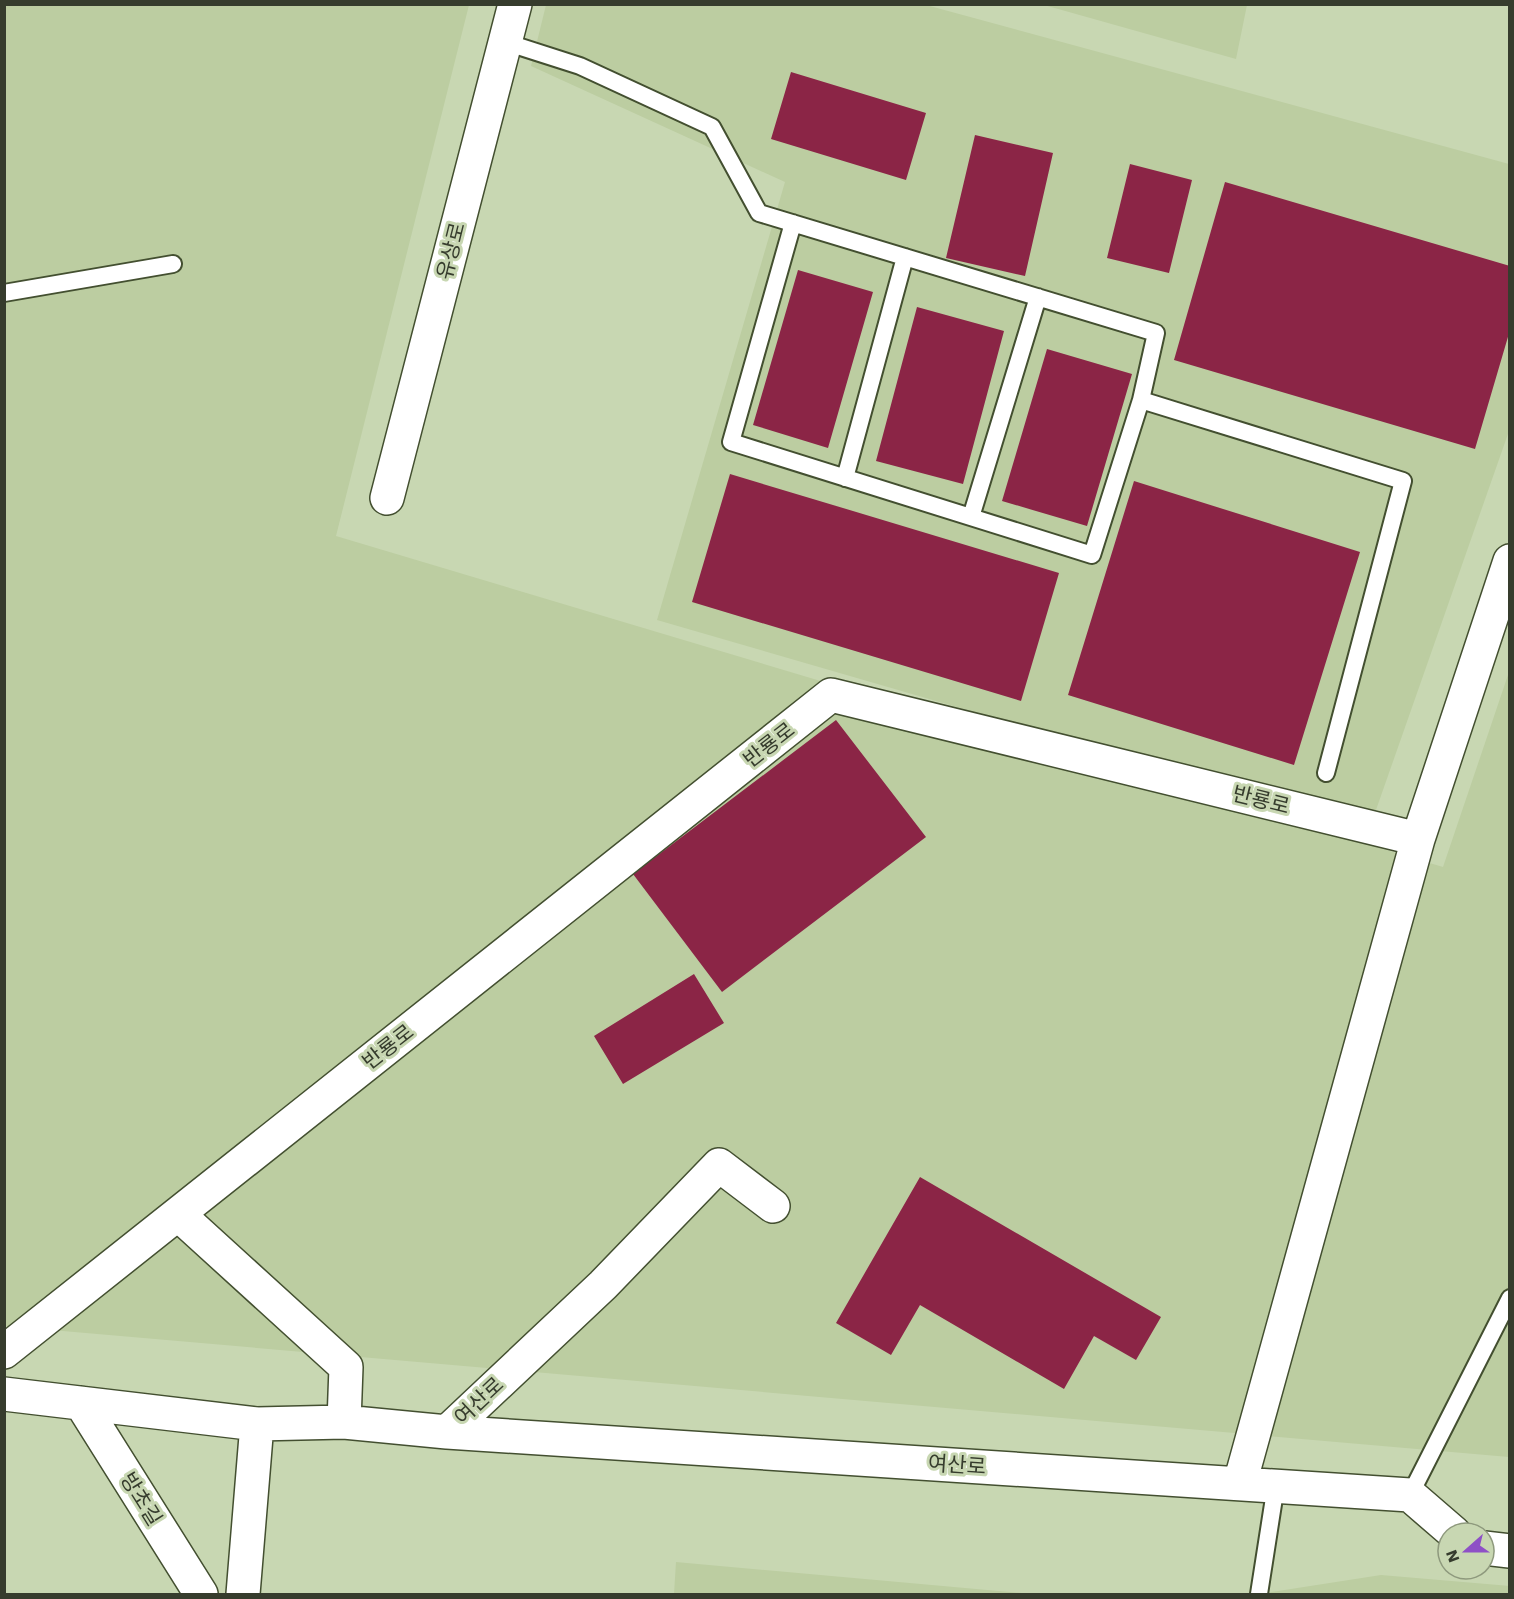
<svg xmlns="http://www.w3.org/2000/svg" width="1514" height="1599" font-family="'Work Sans','Noto Sans KR',sans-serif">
<rect width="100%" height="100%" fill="#c8d7b2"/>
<path fill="#bccda1" d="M4 5H469L336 536 1443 867 1509 672V1457L5 1326Z
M546 5H926L1509 164V431L1370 827 657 620 785 182 531 66Z
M1044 5H1247L1236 59Z
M676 1562 1033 1594H674Z
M1381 1575 1510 1586 1509 1594H1259Z"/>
<path fill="#8b2546" d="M791 72 926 113 906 180 771 139Z
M975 135 1053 153 1025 276 946 258Z
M1130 164 1192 180 1169 273 1107 258Z
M1225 182 1510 266V330L1475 449 1174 360Z
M798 270 873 292 828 448 753 425Z
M917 307 1004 331 963 484 876 461Z
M1047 349 1132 374 1087 526 1002 501Z
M730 474 1059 573 1021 701 692 602Z
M1134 481 1360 552 1294 765 1068 695Z
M836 720 926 837 722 992 633 874Z
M694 974 724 1023 623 1084 594 1036Z
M920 1177 1161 1317 1136 1360 1094 1336 1064 1389 920 1305 891 1355 836 1323Z"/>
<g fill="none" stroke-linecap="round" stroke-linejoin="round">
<g stroke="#434f30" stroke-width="20">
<path id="lane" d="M505 42 580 66 712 127 759 213 1156 333 1141 400 1403 481 1326 773
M793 223 731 442 1092 555 1141 400
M4 293 173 264
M845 478 905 257
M971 517 1038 297
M1410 1495 1510 1298
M1259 1594 1276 1485"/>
</g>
<g stroke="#434f30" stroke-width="36">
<path id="street" d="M387 498 515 4
M178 1214 346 1367 344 1422
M4 1352 831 695 1418 839 1510 561
M4 1394 257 1424 344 1422 447 1432 1410 1495 1454 1533
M81 1403 201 1594
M447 1432 603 1285 719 1165 773 1206
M1240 1483 1418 839
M1484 1548 1510 1551
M243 1594 257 1424"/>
</g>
<use href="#lane" stroke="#fff" stroke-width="16"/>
<use href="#street" stroke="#fff" stroke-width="33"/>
</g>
<g text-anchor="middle" stroke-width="6" stroke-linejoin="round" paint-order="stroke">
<g font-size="21" fill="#363c2d" stroke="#c8d7b2">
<text transform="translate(451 251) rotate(-76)" y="7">유상로</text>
<text transform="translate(769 745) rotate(-38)" y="7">반룡로</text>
<text transform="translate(1261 800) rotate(14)" y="7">반룡로</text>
<text transform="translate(388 1047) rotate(-38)" y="7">반룡로</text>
<text transform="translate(479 1401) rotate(-43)" y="7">여산로</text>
<text transform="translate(957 1465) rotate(4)" y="7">여산로</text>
<text transform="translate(141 1499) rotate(58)" y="7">방초길</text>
</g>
</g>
<rect width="1514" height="1599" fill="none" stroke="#363c2d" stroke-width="12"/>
<g transform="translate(1466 1551) rotate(249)"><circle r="28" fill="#c8d7b2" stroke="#8e997d" stroke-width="1.5"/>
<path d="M0-4.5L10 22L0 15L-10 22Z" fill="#8e50c6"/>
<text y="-9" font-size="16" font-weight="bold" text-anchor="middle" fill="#363c2d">N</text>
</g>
</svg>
